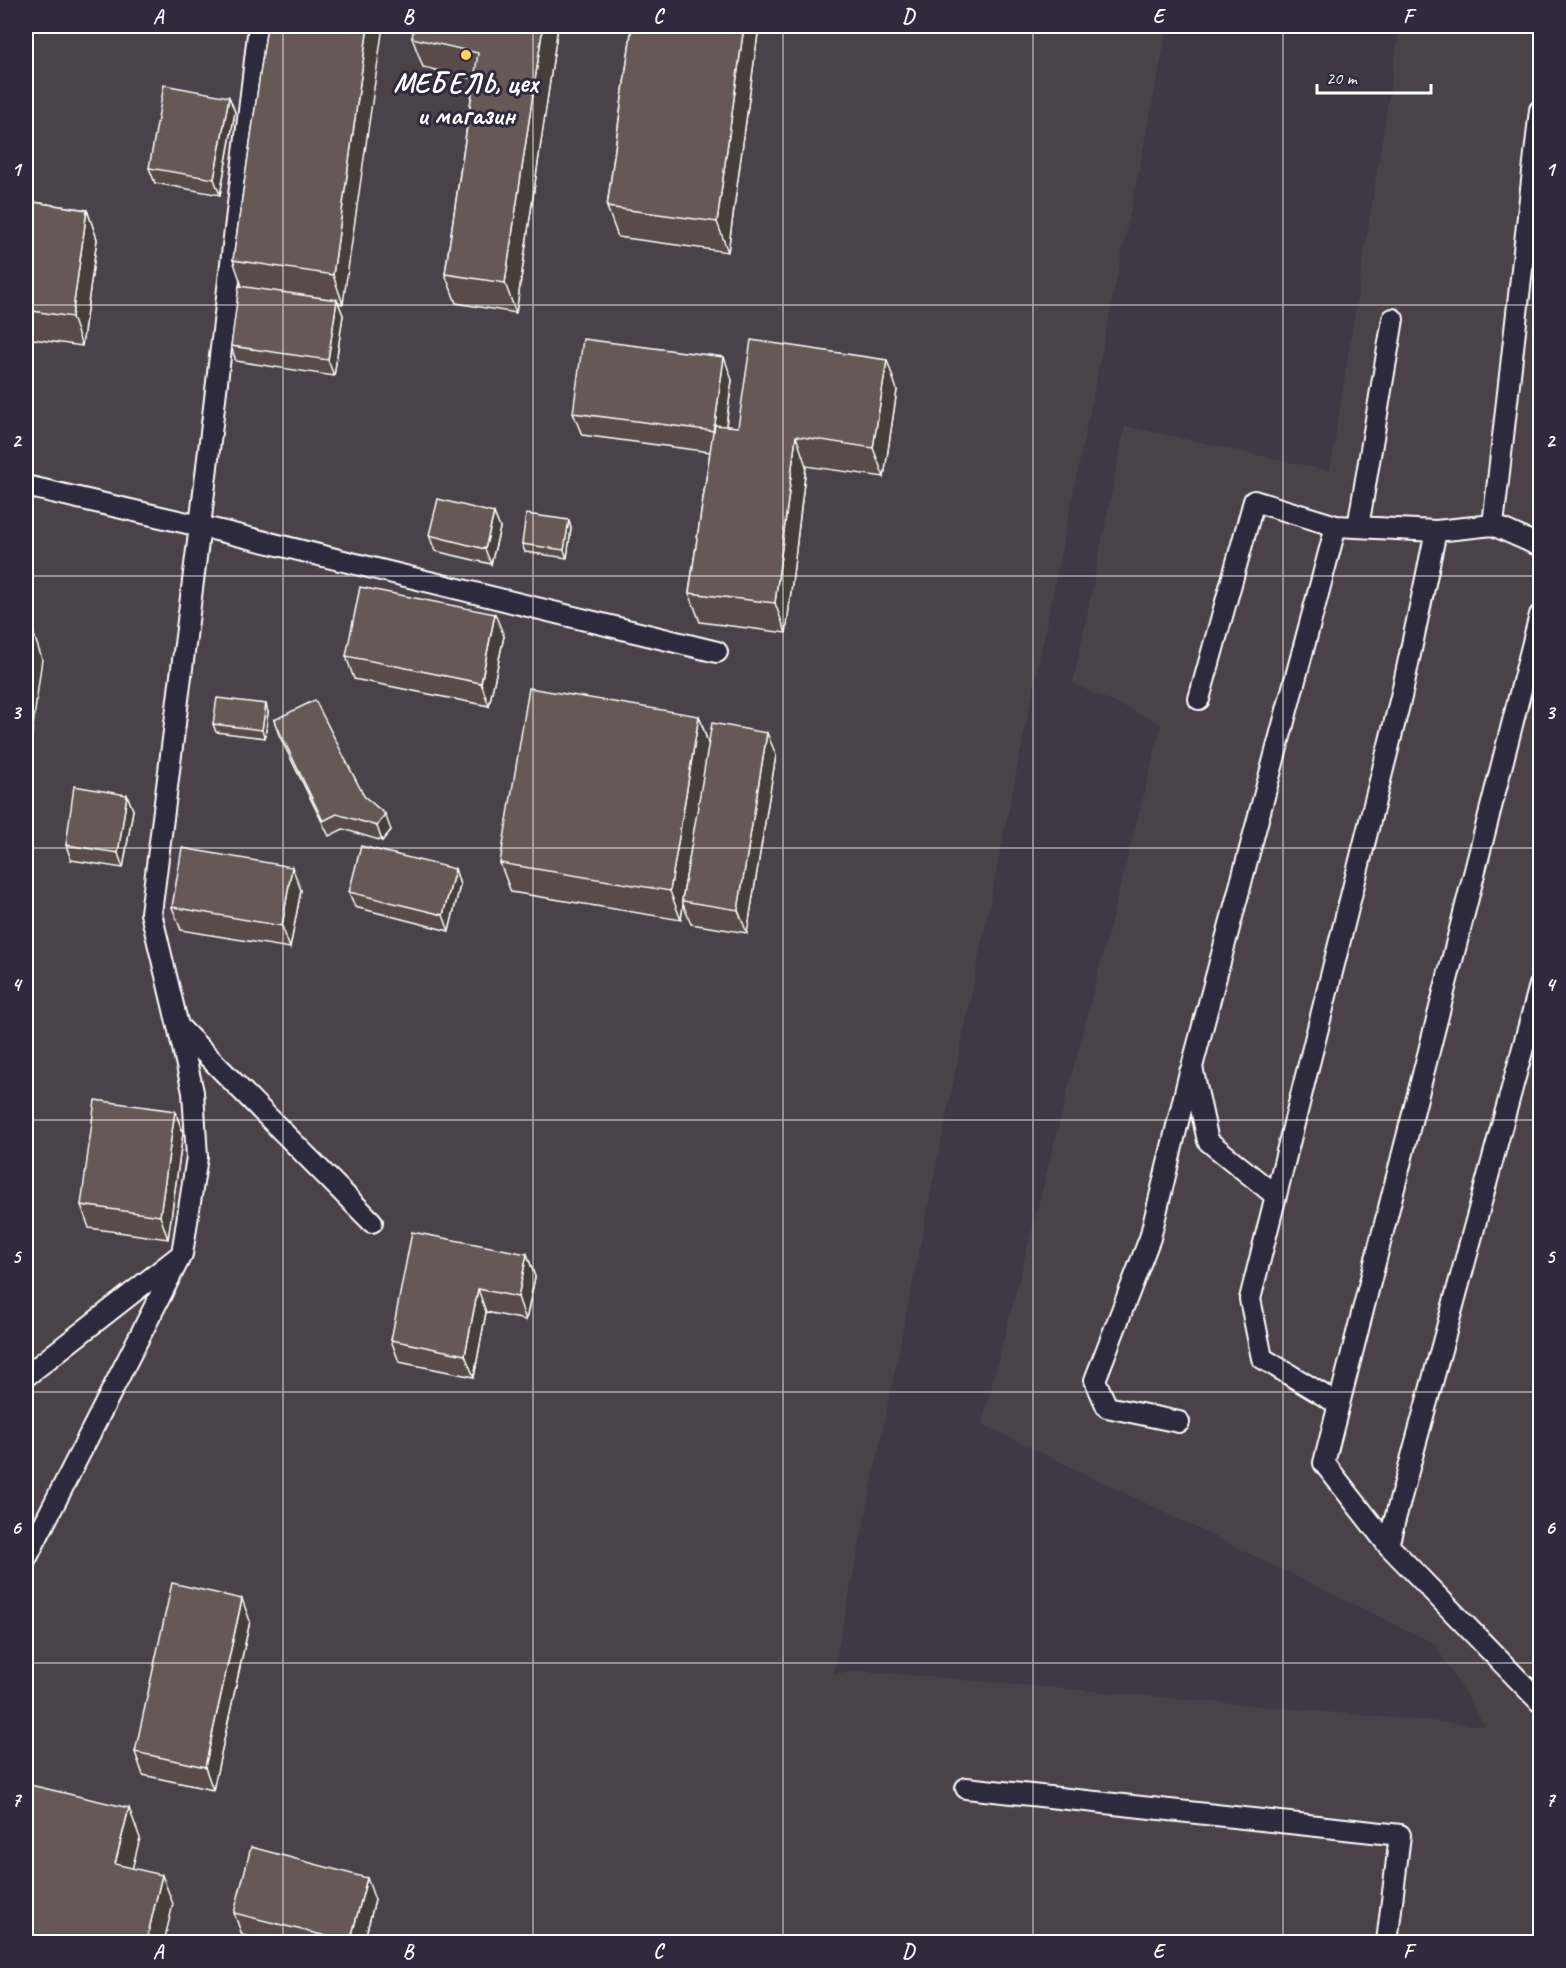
<svg xmlns="http://www.w3.org/2000/svg" width="1566" height="1968" font-family="Caveat,sans-serif">
<rect width="100%" height="100%" fill="#403844"/>
<filter id="ink" filterUnits="userSpaceOnUse"><feTurbulence type="fractalNoise" baseFrequency=".0167" numOctaves="2"/><feDisplacementMap in="SourceGraphic" scale="12" xChannelSelector="R" yChannelSelector="G"/><feConvolveMatrix kernelMatrix="1 2 1 2 8 2 1 2 1" color-interpolation-filters="sRGB"/></filter>
<g filter="url(#ink)">
<path fill="#4b4249" d="M26 26H1168L833 1674 862 1671 1485 1726 1434 1643 982 1424 1162 724 1073 684 1125 426 1330 471 1400 26H1540V1942H26Z"/>
<g fill="none" stroke-linecap="round" stroke-linejoin="round">
<g stroke="#fff" stroke-width="24">
<path id="service" d="M259 26 200 526 151 913 178 1026 372 1222
M1540 110 1493 525 1540 546
M26 486 200 526 717 652
M1358 527 1393 319
M1199 699 1254 501 1336 526
M1540 985 1388 1545 1540 1702
M1276 1196 1208 1141 1192 1067 1336 526 1436 531
M26 1376 182 1254 197 1157 193 1092 178 1026
M1338 1404 1262 1358 1250 1299 1401 697 1436 531 1493 525
M1179 1422 1107 1407 1095 1380 1150 1238 1190 1072
M1388 1545 1324 1463 1540 615
M26 1559 179 1259
M966 1788 1400 1835 1387 1942"/>
</g>
<use href="#service" stroke="#2f2a3d" stroke-width="20"/>
</g>
<path fill="#584c48" stroke="#fff" stroke-width="1.5" d="M267 26 343 304 338 303 343 315 334 376 236 361 231 346 242 286 233 260Z
M558 26 516 313 456 303 445 274 474 79 423 67 412 38Z
M632 26H759L728 252 618 237 607 207Z
M229 97 235 112 220 195 155 183 149 168Z
M26 201 87 210 97 239 82 346 26 338Z
M732 380 726 426 738 427 897 390 884 477 806 466 786 633 700 622 689 593 710 452 582 435 573 413Z
M494 513 500 528 491 564 435 551 429 535Z
M571 528 567 558 525 552 522 544Z
M504 636 489 706 354 679 346 656Z
M268 712 265 738 216 732 213 724Z
M699 716 708 743 776 755 747 933 691 924 683 904 681 920 511 892 500 863Z
M274 720 364 796 391 830 382 841 343 829 329 836 279 735Z
M127 795 133 810 123 868 71 860 66 845Z
M455 869 460 885 449 931 355 907 349 892Z
M301 890 290 948 181 930 172 907Z
M175 1111 183 1133 168 1239 89 1228 81 1205Z
M527 1254 535 1277 526 1320 486 1312 474 1377 399 1362 391 1340Z
M250 1621 213 1790 143 1775 135 1752Z
M375 1900 364 1942H270L242 1935 234 1913Z"/>
<path fill="#473e3b" stroke="#fff" stroke-width="1.5" d="M368 26H383L343 304 333 275Z
M543 26H558L516 313 505 283Z
M744 26H759L728 252 717 222Z
M229 97 235 112 220 195 214 179Z
M87 210 97 239 82 346 72 317Z
M337 300 343 315 334 376 328 360Z
M724 357 732 380 722 454 714 431Z
M887 360 897 390 884 477 873 448Z
M796 436 806 466 786 633 775 603Z
M494 513 500 528 491 564 485 549Z
M569 520 571 528 567 558 564 550Z
M495 614 504 636 489 706 481 683Z
M32 629 42 659 26 778V672Z
M266 704 268 712 265 738 262 730Z
M699 716 709 746 682 901 683 904 681 920 670 891Z
M767 733 776 755 747 933 738 910Z
M127 795 133 810 123 868 118 853Z
M385 814 391 830 382 841 377 826Z
M292 867 301 890 290 948 282 926Z
M455 869 460 885 449 931 443 915Z
M175 1111 183 1133 168 1239 160 1216Z
M527 1254 535 1277 526 1320 518 1297Z
M478 1289 486 1312 474 1377 465 1355Z
M27 1433 30 1441 26 1449V1436Z
M242 1599 250 1621 213 1790 205 1767Z
M129 1808 140 1838 126 1893 115 1864Z
M162 1875 173 1904 164 1942H146Z
M367 1878 375 1900 364 1942H350Z"/>
<path fill="#665854" stroke="#fff" stroke-width="1.5" d="M267 26H368L333 275 233 260Z
M414 26H543L505 283 445 274 478 53 412 38Z
M632 26H744L717 222 607 207Z
M164 85 229 97 214 179 149 168Z
M26 201 87 210 72 317 26 310Z
M239 286 337 300 328 360 231 346Z
M583 339 724 357 714 431 573 413Z
M751 340 887 360 873 448 796 436 775 603 689 593 714 425 738 427Z
M438 499 494 513 485 549 429 535Z
M526 514 569 520 564 550 522 544Z
M360 587 495 614 481 683 346 656Z
M26 628 32 629 26 672Z
M529 688 699 716 670 891 500 863Z
M217 698 266 704 262 730 213 724Z
M315 700 364 796 385 814 377 826 337 814 323 821 274 720Z
M712 723 767 733 738 910 682 901Z
M74 786 127 795 118 853 66 845Z
M361 846 455 869 443 915 349 892Z
M182 848 292 867 282 926 172 907Z
M95 1100 175 1111 160 1216 81 1205Z
M412 1232 527 1254 518 1297 478 1289 465 1355 391 1340Z
M172 1583 242 1599 205 1767 135 1752Z
M26 1784 129 1808 115 1864 162 1875 146 1942H26Z
M251 1847 367 1878 350 1942 234 1913Z"/>
</g>
<path fill="none" stroke="#fff" stroke-width="1.5" stroke-opacity="0.55" d="M283 26V1942M533 26V1942M783 26V1942M1033 26V1942M1283 26V1942M26 305H1540M26 576H1540M26 848H1540M26 1120H1540M26 1392H1540M26 1663H1540"/>
<circle fill="#ffd166" stroke="#2f2a3d" stroke-width="2" cx="466" cy="55" r="6"/>
<g text-anchor="middle" stroke-width="6" stroke-linejoin="round" paint-order="stroke">
<g font-size="28" font-weight="bold" fill="#fff" stroke="#2f2a3d">
<text x="466" y="92">МЕБЕЛЬ, цех<tspan x="466" dy="32">и магазин</tspan></text>
</g>
</g>
<rect width="1566" height="1968" fill="none" stroke="#2f2a3d" stroke-width="66"/>
<path d="M1317 84v9h114v-9" fill="none" stroke="#ffffff" stroke-width="3"/>
<text x="1326" y="84" font-size="18" fill="#ffffff" stroke="#2f2a3d" stroke-width="4.5" paint-order="stroke">20 m</text>
<rect x="33" y="33" width="1500" height="1902" fill="none" stroke="#fff" stroke-width="2"/>
<g font-size="20" text-anchor="middle" font-weight="bold" fill="#fff">
<text x="158" y="23">A</text>
<text x="408" y="23">B</text>
<text x="658" y="23">C</text>
<text x="908" y="23">D</text>
<text x="1158" y="23">E</text>
<text x="1408" y="23">F</text>
<text x="16" y="176">1</text>
<text x="1550" y="176">1</text>
<text x="16" y="447">2</text>
<text x="1550" y="447">2</text>
<text x="16" y="719">3</text>
<text x="1550" y="719">3</text>
<text x="16" y="991">4</text>
<text x="1550" y="991">4</text>
<text x="16" y="1263">5</text>
<text x="1550" y="1263">5</text>
<text x="16" y="1534">6</text>
<text x="1550" y="1534">6</text>
<text x="16" y="1806">7</text>
<text x="1550" y="1806">7</text>
<text x="158" y="1958">A</text>
<text x="408" y="1958">B</text>
<text x="658" y="1958">C</text>
<text x="908" y="1958">D</text>
<text x="1158" y="1958">E</text>
<text x="1408" y="1958">F</text>
</g>
</svg>
